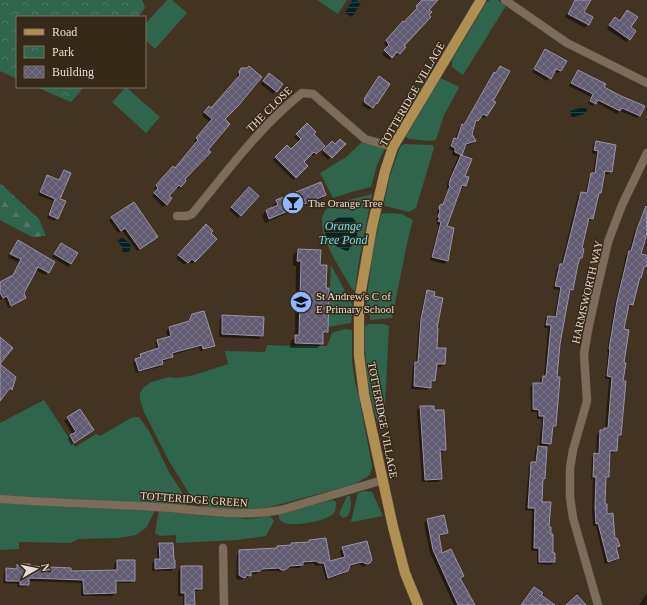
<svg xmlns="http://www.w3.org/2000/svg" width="647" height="605" font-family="'Times New Roman',serif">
<defs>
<pattern id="forest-firs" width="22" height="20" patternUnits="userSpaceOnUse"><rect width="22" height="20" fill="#2f654d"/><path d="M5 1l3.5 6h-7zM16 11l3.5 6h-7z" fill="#4d7a66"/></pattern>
<pattern id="park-crowns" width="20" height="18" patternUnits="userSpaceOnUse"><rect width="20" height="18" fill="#2f654d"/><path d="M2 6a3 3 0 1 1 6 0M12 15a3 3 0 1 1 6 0" fill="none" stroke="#4d7a66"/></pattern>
<pattern id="water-rules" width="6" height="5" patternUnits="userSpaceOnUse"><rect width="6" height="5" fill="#052326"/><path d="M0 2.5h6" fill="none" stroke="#294244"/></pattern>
<pattern id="building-cross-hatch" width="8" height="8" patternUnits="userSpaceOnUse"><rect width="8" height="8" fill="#625c72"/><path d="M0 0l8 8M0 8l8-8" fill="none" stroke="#787385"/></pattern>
</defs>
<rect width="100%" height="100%" fill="#423322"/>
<path fill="#2f654d" d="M167 0H172L187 13 155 49 145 40V24Z
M317 0H347L338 14Z
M490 0H498L506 6 463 75 452 67V60L486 3Z
M440 78 458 86 459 88 444 115 436 140 430 141 409 139 406 137 407 134Z
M126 87 160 117 146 133 112 102Z
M362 142 385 148 377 165 371 187 351 192 333 198 320 173 346 157Z
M404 144 433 145 434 148 416 208 409 212 385 206 384 204 389 179 400 147Z
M372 194 359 261 355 291 352 289C343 273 308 223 328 208 338 201 360 198 372 194Z
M386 213 402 214 413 220 408 239 392 318 370 320V314H365L372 256 381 214Z
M331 265 353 306 351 323 328 327Z
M369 324H384L389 326 384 424H378C368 393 364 360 365 326Z
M345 329 352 330V362L355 382 359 397 372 466 370 475 355 484 266 508 246 510 205 507 198 504 189 493 170 463 144 412 140 399V393L143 388 151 382 169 377 178 378 194 375 228 364 225 351 265 352 267 345 294 346H327L332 333Z
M44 400 75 447 96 434 100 436 131 418 136 417H139L149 431 169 472 187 500V504L185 506 0 495V423Z
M364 491 372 492 383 516 351 522 358 493Z
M347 496H350C352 503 351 509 348 516L343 518 339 514Z
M333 500 336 502C336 506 336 511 333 514 326 521 300 525 290 524 285 524 282 522 279 519V515L281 513Z
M0 502 153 509 154 512 147 527 136 535 118 538 79 539 70 543 19 542V549L0 550Z
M159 509 248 519 270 516 274 521 266 536 237 540 176 543V535L160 536 155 533Z"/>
<path fill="url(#forest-firs)" d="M0 183 39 219 46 236 32 237 0 220Z"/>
<path fill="url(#park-crowns)" d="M0 0H142L145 8 138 17H17V79L0 71Z
M36 87H84L71 102Z"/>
<path fill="url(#water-rules)" d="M352 0H356L361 3 352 17 345 13Z
M584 107 587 109 586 113 572 118 570 111Z
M339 217H352C364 229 356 239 348 251 337 248 324 240 324 227Z
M122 237 131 245 129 253 122 252 123 247 117 242Z"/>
<path fill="#0007" d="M422 0H437L428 10 399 53 396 56 394 54 389 60 382 54 387 48 384 43 400 25 404 24 415 11 414 10Z
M575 0H585L583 12 592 17 585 28 565 17Z
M612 21 629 28V39L626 42 607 29Z
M545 51 561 71 558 73 554 71 547 81 532 72Z
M500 67 492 101 495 103 490 111 484 118 480 116 475 124 470 135 475 141 472 144 464 146 460 155 471 160 464 176 465 185 462 188 460 187 445 227 447 261 444 264 430 260 439 225 436 224 438 221 436 220 438 215 437 212 441 206 448 189 447 188V184L458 157 452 155 453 151 449 149 451 142 455 140 459 128 462 125 463 126 491 76 494 73 495 74Z
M242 69H247L223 120 184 180 185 181 178 189 176 187 168 196 171 199 163 207 152 196 156 191 154 189 173 168 175 169 196 143 194 141 210 122 202 116 206 111 211 110 238 79 237 75Z
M578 71 603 88 639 115 637 118 620 111 617 114 596 102 593 106 588 104 591 97 569 86 575 74Z
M266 77 282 84 273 94 261 84Z
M377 80 376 103 369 110 362 105 363 104 362 103Z
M307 125 312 134 323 146 313 156 311 154 303 162 307 166 293 180 273 160 287 147 291 150 299 142 294 137Z
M332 143 335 145 344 144 328 160 321 153Z
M596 143 611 172 608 174H603L600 193 597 196 592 219 589 222 587 221 581 249V258L578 260 572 289 569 292 559 344 556 378 555 426 552 429 550 443 546 446 544 478 542 480 541 503 548 528 554 562 551 565 537 564V551H531L532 511 525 510 529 466 532 463H534L535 450 539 447 542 419H537V412H531L530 387 533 384H540V379L544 377 548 328H544L545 319 548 317H554L559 290 553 289 557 268 561 265 578 196 581 193 585 194 589 177 593 174 596 154 592 153 593 145Z
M64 171 57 218 55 221 47 218 53 201 38 195 44 179 47 176 58 181 61 174Z
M249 189 257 198 238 218 229 210Z
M325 195 321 199 265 223 262 216 266 211 273 208 272 206 277 201Z
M647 204V229L640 254 647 258V265L642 268 633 304 630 307 628 306 623 330V364L620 435 617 438 616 451 613 453H609L608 477 605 480 604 505 614 540 619 545 616 548 618 558 615 561 605 564 596 526H593L592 511 593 479H591L592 457 596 454 597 434 605 429 609 379H605L608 352H607L615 304 626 255 629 252 634 233Z
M112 218 154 239 137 251 122 230 118 233 109 221Z
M206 226 209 233 216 239 192 264 189 261 184 265 176 258Z
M18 242 48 272 45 275 35 270 23 293 25 298 8 308 4 298 0 300V283L11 277 18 263 8 257Z
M61 244 71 264 68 267 52 257Z
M298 250 319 266 325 289 327 331 322 336V344L317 348H290L291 341 295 337 296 266H293V255Z
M428 291 436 329V348L444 364 441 367 435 366 434 380 430 383V387L427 390 411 389 413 366 416 363 419 323 425 294Z
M192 315 214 345 211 348 200 351 199 347 172 355V357L169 360 161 362 162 364 159 367 136 373 133 363 138 359 140 355 157 350 155 343 158 341 168 338 166 331 169 328 187 322Z
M223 316 262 336 259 339 219 337 220 319Z
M420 407H433V411L445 449 443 452H439L441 479 438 482H422L417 410Z
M80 410 93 430 71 445 68 439 73 434 64 421Z
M427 520 447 533 444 535 438 537 442 555 463 576 460 579 474 605H454L430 553 424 523Z
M309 541 329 562 342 559 340 551 343 548 370 563 363 567 359 564 348 567 344 574 326 580 322 565 316 566 313 563 302 565 299 568H286L281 572 276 571H259L256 574H250L247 578 239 580 236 578 237 554 240 551 275 549 278 547 288 546 291 544 307 543Z
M160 544 174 568 172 571H152V563L157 560V547Z
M117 561 134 580 131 583H115V593L113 596H81V583L28 581V585L25 587H17L18 584 3 583 4 572 7 569 15 570 18 565 70 572 114 571V564Z
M181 567 201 588 198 591H193L194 605H183V596H178V570Z
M647 593V605H639Z"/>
<path fill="url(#building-cross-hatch)" stroke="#9a93ab" d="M422 0H438L429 10 432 12 429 15 431 17 404 46 406 47 400 54 397 52 392 58 384 50 389 45 386 40 403 21 404 22 417 8 416 6Z
M575 0H591L584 12 593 17 589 25 568 14Z
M627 10 638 17 631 27 636 31 630 40 609 25 615 17 620 21Z
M545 49 567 61 561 71 556 69 551 79 534 69Z
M249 66 262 77 238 106 225 119 230 124 208 150 211 152 185 179 186 181 181 187 179 185 169 196 172 198 167 205 154 193 158 188 156 185 173 166 175 168 198 140 196 138 212 119 204 112 209 106 211 108 240 75 239 72 241 68H247Z
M500 66 510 71 493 101 496 102 487 116 483 114 478 121 476 120 472 134 476 141 466 144 462 155H461L472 159 465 176 469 177 466 186 462 185 447 226 454 228 448 261 432 257 441 222 438 221 440 218 438 217 440 211 439 208 440 205 443 204 450 186 449 185 450 180 461 155 455 152V148L451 146 454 138 457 139 462 124 464 125 494 72 496 73Z
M578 70 606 84 604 87 621 96 645 106 640 116 622 108 620 111 598 100 596 104 590 101 593 94 571 83Z
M269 73 283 84 277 92 263 81Z
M379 76 390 84 377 104 376 103 373 108 364 102 365 100 364 99Z
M307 123 316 132 314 134 325 146 316 154 314 152 304 162 308 166 296 178 275 157 287 145 291 149 301 139 296 134Z
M340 139 346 144 332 158 323 150 332 141 335 144Z
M596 141 616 145 612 172 605 171 601 193H599L593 219 589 218 582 248 584 249 582 258H580L578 264 573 290 570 289 560 344 557 377H560L556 426H553L551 444 542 443 544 416H539V410L533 409V383H542L543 376H546L551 325H546L548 316 556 317 561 287 555 286 560 264H563L581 192 587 193 591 173H595L598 151 594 150Z
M64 170 71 173 60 199 66 201 58 219 49 215 55 199 40 192 47 175 59 180Z
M321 182 326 195 269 219 266 210 278 205 276 200Z
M249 187 259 196 241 216 231 207Z
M134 202 158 237 140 249 125 228 121 231 111 217Z
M646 206 647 233 641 254 646 255 647 257V266L644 267 641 278 640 277 633 305 629 304 624 329 629 330 624 363H626L623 381H626L621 435H618L617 451H610L609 477H606L605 504H607V514L613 513 615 539 617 538 620 546 616 547 619 558 608 562 598 523 596 524 595 507 596 477H593L594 453 599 454 600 430H604V428H608L612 377 607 376 610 349H609L617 301 629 251H631L637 229Z
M206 224 213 231 211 233 217 239 195 262 192 259 188 263 178 255Z
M18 240 55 262 49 273 38 267 24 293 26 298 11 306 7 296 3 298 0 293V282L13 275 21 259 10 254Z
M61 243 78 253 71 264 54 254Z
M298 249 321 250 320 265H327L326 288H329L328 332H323V344L295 343V335H299L301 261H297Z
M427 290 435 292 434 296 443 298 437 328H438L437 348H446L445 364H437L435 381 431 380V388L414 386 415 362H418L421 319Z
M204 311 215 346 203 349 202 345 172 353 173 357 162 360 163 364 139 371 135 359 141 357 140 354 159 348 157 340 171 336 169 327 189 321 192 314Z
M222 315 264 317 263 336 222 334Z
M0 337 13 348 0 364 16 377 12 390 10 388 0 401Z
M420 406H434V410H444L446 450H440L442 479 425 480Z
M80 409 94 430 74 443 70 435 76 432 67 417Z
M538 446 547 447 545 479 543 478 542 502H551L549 527H551V534H553V553H555V562H539V548H534L535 508H528L531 462H536Z
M444 515 448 533 439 535 442 553 451 549 464 576 460 578 475 605H458L433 550 427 519Z
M326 538 330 561 345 557 342 547 367 541 372 560 370 563 367 564 362 562 350 565 348 571 328 578 324 563H319L316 561 303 562V565L290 566 285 570H281L279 568 262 569 260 571 251 572V576L247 575 245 578 242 577 239 575V550L277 548V546L291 545V543L309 542V540Z
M159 543H173L174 560H175V568L155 569V559H160Z
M117 560H135V581H116V593L84 594 83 580 29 578V585H20V581H6V568L17 569V564H30V566L71 568V571L117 570Z
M181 566H202V589H194L195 605H185V593H181Z
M534 587 543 593 541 595 555 605H521Z
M577 595 586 605H566Z"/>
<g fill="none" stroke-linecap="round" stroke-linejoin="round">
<g stroke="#5d5142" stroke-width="9">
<path id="street" d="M505 0 567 43 647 83
M177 216H187L192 214C227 172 259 127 302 93L313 94 365 139 393 147
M0 499C52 503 104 504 156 507 198 509 239 518 281 510L383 480
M223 548 224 605
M598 605 573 518 570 497V468L573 450 587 401 584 354 588 330 597 289 608 242 622 205 647 153"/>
</g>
<g stroke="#5d5142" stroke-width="11">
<path id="primary" d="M418 605 405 573 393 527 364 394 359 355V302L372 227 385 171 393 147 481 0"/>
</g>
<use href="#street" stroke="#7d6c59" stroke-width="8"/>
<use href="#primary" stroke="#b08f52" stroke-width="10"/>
</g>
<defs>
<g id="bar-disc" transform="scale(1.15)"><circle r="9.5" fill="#92b7fd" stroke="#372918"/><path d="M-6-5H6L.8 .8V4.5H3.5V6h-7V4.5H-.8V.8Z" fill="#111"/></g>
<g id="school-disc" transform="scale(1.15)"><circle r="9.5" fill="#92b7fd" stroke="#372918"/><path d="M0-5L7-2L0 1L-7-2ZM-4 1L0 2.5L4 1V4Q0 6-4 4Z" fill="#111"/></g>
</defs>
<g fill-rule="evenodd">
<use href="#bar-disc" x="293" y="203"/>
<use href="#school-disc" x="301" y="302"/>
</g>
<g text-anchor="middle" stroke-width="3" stroke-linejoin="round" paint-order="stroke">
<g font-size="11" fill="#e5dbd1" stroke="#372918">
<text transform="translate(412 94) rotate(-60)" y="4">TOTTERIDGE VILLAGE</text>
<text transform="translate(269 109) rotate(-45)" y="4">THE CLOSE</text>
<text transform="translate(587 292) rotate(-77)" y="4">HARMSWORTH WAY</text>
<text transform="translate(383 420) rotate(79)" y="4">TOTTERIDGE VILLAGE</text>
<text transform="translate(194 499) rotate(4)" y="4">TOTTERIDGE GREEN</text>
</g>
<g font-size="11" fill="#e5dbd1" stroke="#372918" text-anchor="start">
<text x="308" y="207">The Orange Tree</text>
<text x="316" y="300">St Andrew's C of<tspan x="316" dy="13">E Primary School</tspan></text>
</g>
<g font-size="12" font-style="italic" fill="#5ee5f4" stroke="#372918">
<text x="343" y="230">Orange<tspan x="343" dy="14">Tree Pond</tspan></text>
</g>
</g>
<rect x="16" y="16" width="130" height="72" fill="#372918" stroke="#7d7062"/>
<rect x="24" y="29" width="20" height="6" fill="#b08f52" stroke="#7d7062"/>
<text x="52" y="36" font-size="12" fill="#e5dbd1">Road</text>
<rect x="24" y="46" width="20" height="12" fill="url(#park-crowns)" stroke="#7d7062"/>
<text x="52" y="56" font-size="12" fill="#e5dbd1">Park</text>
<rect x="24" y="66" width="20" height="12" fill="url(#building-cross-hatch)" stroke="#7d7062"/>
<text x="52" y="76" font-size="12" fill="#e5dbd1">Building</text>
<g transform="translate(36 569) rotate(81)" stroke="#372918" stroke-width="3" paint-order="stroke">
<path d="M0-3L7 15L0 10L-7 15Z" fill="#e5dbd1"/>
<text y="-6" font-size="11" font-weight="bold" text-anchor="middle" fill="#e5dbd1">N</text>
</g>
</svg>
